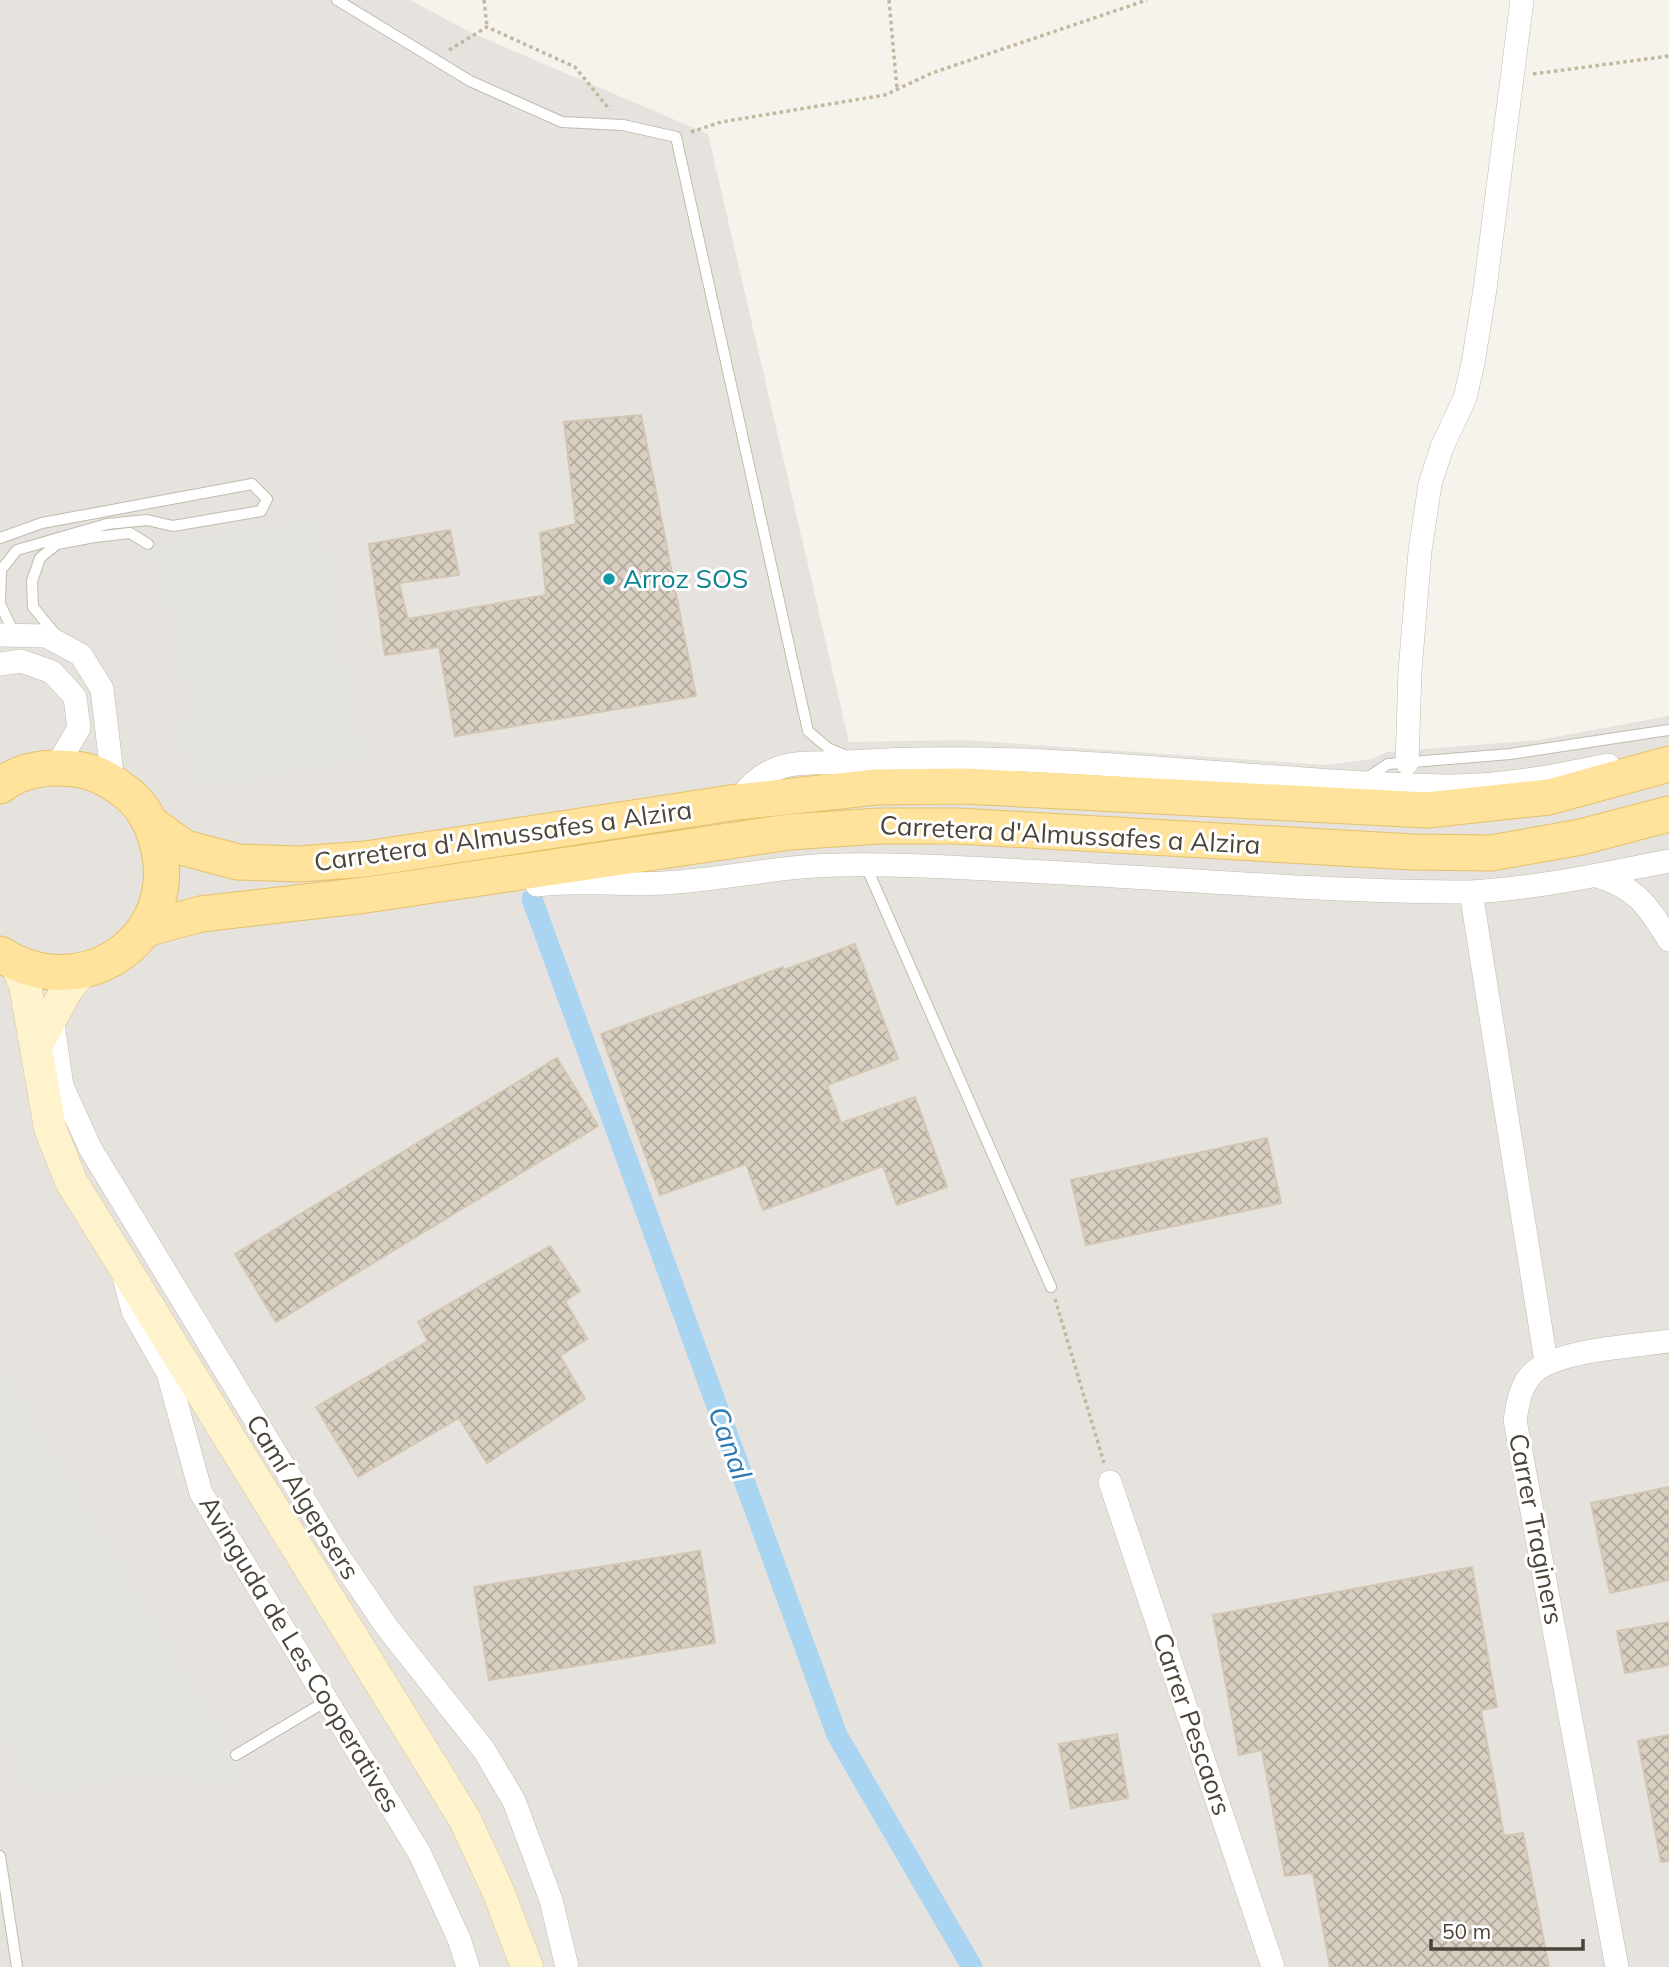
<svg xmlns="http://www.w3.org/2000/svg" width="1669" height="1967" font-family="Mulish,sans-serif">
<defs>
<pattern id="building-cross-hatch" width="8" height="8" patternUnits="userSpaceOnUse" patternTransform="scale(1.75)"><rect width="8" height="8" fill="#d8cfc1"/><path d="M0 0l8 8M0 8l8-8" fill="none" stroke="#b1aa9e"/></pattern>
</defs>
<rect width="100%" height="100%" fill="#f6f3ec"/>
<path fill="#e6e2dd" d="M0 0H410L472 33 708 134 849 742 963 740 1326 765 1372 759 1386 752 1539 740 1669 716V1967H0Z"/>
<path fill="#e5e3e0" d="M328 515 351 677 370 760 202 793 158 725 187 716 154 578 142 550 160 539Z
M0 1353 224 1728 236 1755 254 1781 204 1787 155 1776 45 1796 23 1793 7 1772 0 1732Z"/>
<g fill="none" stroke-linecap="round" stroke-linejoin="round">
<path stroke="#a9d4f2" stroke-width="21" d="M532 899 837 1735 972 1967"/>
</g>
<path fill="url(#building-cross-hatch)" stroke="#d3c7b4" stroke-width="2" d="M641 415 696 696 455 736 439 647 385 655 369 544 450 530 459 575 399 583 408 619 546 595 540 533 576 524 564 422Z
M855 944 898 1059 827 1085 841 1123 915 1097 947 1187 897 1205 883 1166 763 1210 746 1164 660 1195 601 1034 783 967 784 970Z
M557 1058 598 1126 276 1322 235 1254Z
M1267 1138 1281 1203 1086 1245 1071 1180Z
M550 1246 580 1291 565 1301 587 1339 560 1356 585 1399 487 1463 459 1418 358 1477 316 1407 428 1341 418 1322Z
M1669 1487V1580L1610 1593 1591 1503Z
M700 1551 715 1643 489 1680 474 1587Z
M1472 1567 1497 1707 1481 1710 1504 1836 1523 1833 1549 1967H1330L1313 1873 1285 1876 1262 1750 1239 1755 1213 1615Z
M1669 1622V1665L1625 1673 1617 1631Z
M1117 1734 1128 1798 1071 1808 1059 1744Z
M1669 1735V1861L1661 1862 1638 1741Z"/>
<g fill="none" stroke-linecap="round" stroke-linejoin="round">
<g stroke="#c2bbae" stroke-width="12">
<path id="lane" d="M337 0 470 81 562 122 623 125 676 137 808 731 828 748 847 756
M0 538 42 523 252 484 267 499 261 511 173 526 147 520 107 524 17 550 1 570 0 604 15 635
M56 635 33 607 32 581 40 558 57 544 95 537 130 533 148 544
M1367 778 1388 764 1510 754 1669 730
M866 866 1051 1287
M236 1755 328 1700
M0 1856 17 1967"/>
</g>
<g stroke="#c2bbae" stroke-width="24">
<path id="street" d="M0 635 46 636 81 655 102 689 113 782
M0 664 21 661 52 672 75 697 79 728 56 767
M1407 763 1410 671 1420 551 1430 484 1442 447 1465 398 1473 363 1485 289 1522 0
M737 802C748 787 758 776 776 769 798 760 826 764 849 762 1048 748 1247 782 1445 786 1499 787 1556 776 1608 765
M1597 876C1637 888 1648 906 1669 940
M537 885C579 879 621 886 664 883 724 880 782 865 842 865 897 864 952 867 1006 870 1161 877 1316 892 1471 892 1538 888 1603 874 1669 861
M1471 892 1546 1362
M52 1018 62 1086 90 1148 334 1549 386 1626 484 1750 514 1801 551 1900 567 1967
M125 1281 133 1311 168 1373 201 1493 420 1854 459 1939 468 1967
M1110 1482 1273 1967
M1617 1967 1515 1420C1518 1404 1520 1386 1532 1374 1553 1350 1636 1346 1669 1341"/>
</g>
<g stroke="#d6c79b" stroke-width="33">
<path id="secondary" d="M16 964 25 985 50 1128 71 1181 464 1818 498 1891 527 1967
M36 1046 67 989 81 972"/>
</g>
<g stroke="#e6c16a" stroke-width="37">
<path id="primary" d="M0 786C21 769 49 766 75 769 95 771 112 781 127 793 143 806 152 823 157 842 184 938 83 1007 0 954
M153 825 185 848 238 862 299 864 366 859 737 802 876 787 964 786 1427 810 1549 797 1669 764
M145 929 201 914 366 895 789 832 879 826H958L1412 852 1491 853 1581 837 1669 814"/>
</g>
<path stroke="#c4b79f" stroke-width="3.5" stroke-dasharray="3.5 3.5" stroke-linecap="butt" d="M484 0 487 27
M889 0 897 89
M449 50 487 27 575 67 610 110
M1533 74 1669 56
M691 132 721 122 885 95 932 73 1147 0
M1055 1299 1104 1463"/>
<use href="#lane" stroke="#fff" stroke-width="10"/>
<use href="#street" stroke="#fff" stroke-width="23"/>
<use href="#secondary" stroke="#fff3cd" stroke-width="32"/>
<use href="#primary" stroke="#ffe39c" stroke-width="35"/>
</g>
<circle fill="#0f9aa8" stroke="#fff" stroke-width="2.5" cx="609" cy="579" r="7"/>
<g text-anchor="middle" stroke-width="6" stroke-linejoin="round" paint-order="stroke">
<g font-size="26" fill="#0d838f" stroke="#fff" text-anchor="start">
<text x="623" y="588">Arroz SOS</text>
</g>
<g font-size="26" fill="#4b4439" stroke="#fff">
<text transform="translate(1070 835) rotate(3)" y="9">Carretera d'Almussafes a Alzira</text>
<text transform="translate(503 836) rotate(-8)" y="9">Carretera d'Almussafes a Alzira</text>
<text transform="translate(303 1497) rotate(58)" y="9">Camí Algepsers</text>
<text transform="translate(1536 1529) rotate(79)" y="9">Carrer Traginers</text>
<text transform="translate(300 1654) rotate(59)" y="9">Avinguda de Les Cooperatives</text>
<text transform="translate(1192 1724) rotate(71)" y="9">Carrer Pescaors</text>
</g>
<g font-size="28" font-style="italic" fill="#2e7ab2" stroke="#fff">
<text transform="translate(730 1443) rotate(70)" y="10">Canal</text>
</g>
</g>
<path d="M1431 1939v10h152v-10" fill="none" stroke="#4b4439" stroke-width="3.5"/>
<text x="1442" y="1939" font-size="21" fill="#4b4439" stroke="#ffffff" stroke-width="5" paint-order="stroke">50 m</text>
</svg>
